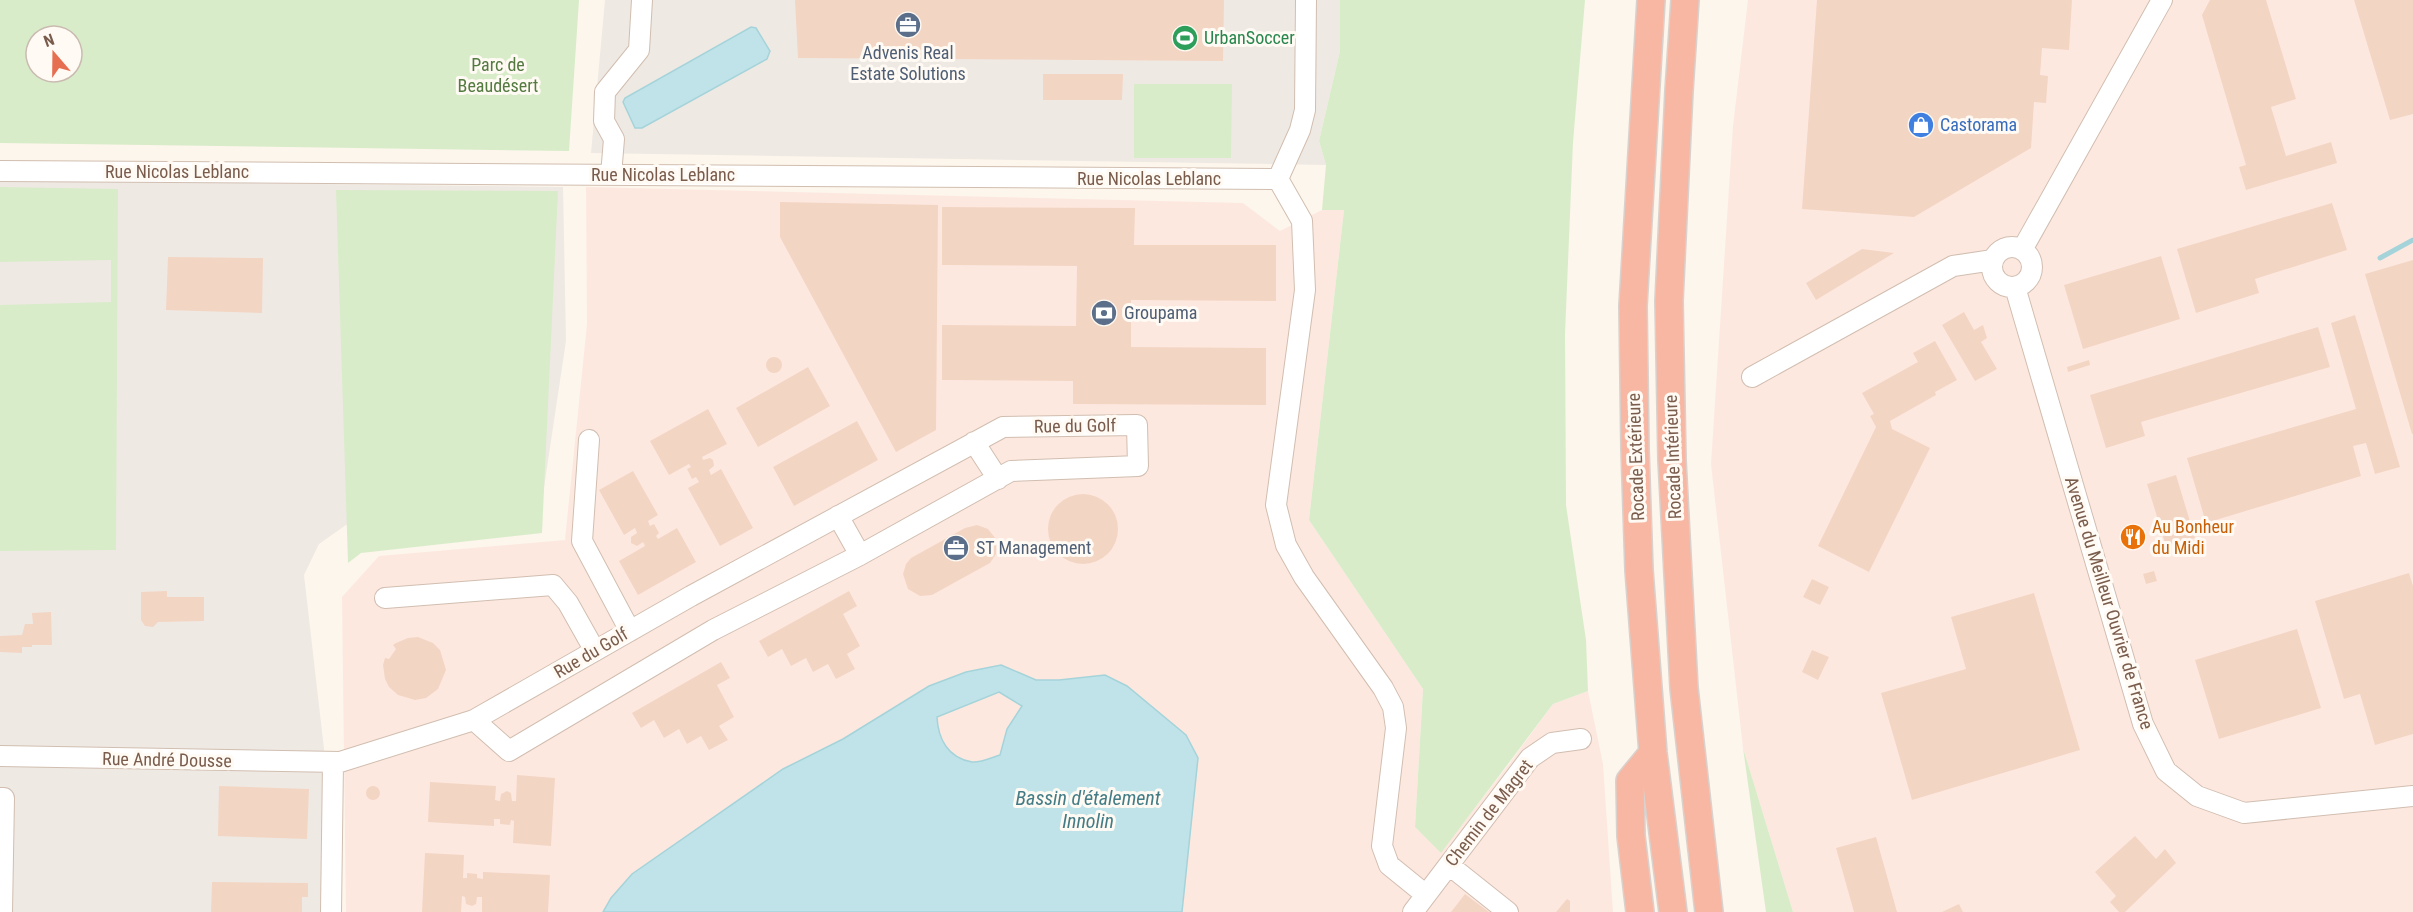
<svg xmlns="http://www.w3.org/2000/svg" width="2413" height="912" font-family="'Roboto Condensed',sans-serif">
<rect width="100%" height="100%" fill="#fdf6ec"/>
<path fill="#fde8e0" d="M1748 0H2413V912H1793L1743 748 1711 464 1733 126Z
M586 187 1243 203 1280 231 1322 210H1344L1309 520 1423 689 1415 827 1441 852 1509 764 1553 704 1588 691 1603 764 1613 912H346L342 597 379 556 565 540 587 324Z"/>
<path fill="#efe9e4" d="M605 0H1340V51L1319 141 1326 165 591 153Z
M0 180 563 187 566 341 540 514 346 525 319 544 304 575 327 775V912H0Z"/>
<path fill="#d8ecc9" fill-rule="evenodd" d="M0 0H579L569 151 0 143ZM36 36H72V72H36Z
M1340 0H1585L1573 142 1565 334 1566 505 1586 640 1588 691 1553 704 1441 853 1415 827 1423 689 1309 520 1344 210H1322L1326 165 1319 141 1340 51Z
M1134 84H1232L1231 158H1134Z
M0 187 118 189 116 550 0 551V305L111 302V260L0 262Z
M336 190 558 191 542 533 361 553 348 563Z
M1743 748 1793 912H1766Z"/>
<path fill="#bfe3e8" stroke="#a5d3da" stroke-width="1.5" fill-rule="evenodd" d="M751 27 756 28 770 51 767 59 642 128H635L623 102 625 98Z
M1001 665 1036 680H1059L1105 675 1127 686 1186 735 1198 758 1182 912H603L611 898 632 874 783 769 843 739 929 686 966 672ZM999 692 1022 706 1007 729 1000 755C993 757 980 763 972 762 948 758 938 739 937 717Z"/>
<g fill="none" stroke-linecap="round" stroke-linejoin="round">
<path stroke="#a5d3da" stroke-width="5" d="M2380 258 2413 240"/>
</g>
<path fill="#f3d5c3" d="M795 0H1224L1223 61 798 58Z
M1817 0H2072L2069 50 2042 48 2040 75 2048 76 2046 103 2034 102 2031 148 1914 217 1802 209Z
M2210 0H2266L2296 99 2271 107 2286 156 2331 142 2337 163 2246 190 2239 167 2246 165 2202 15Z
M2354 0H2413V114L2390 120Z
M1043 74H1123L1122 100H1043Z
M780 202 938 205 936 430 896 452 780 237Z
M2332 203 2347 250 2255 279 2259 293 2196 313 2177 249Z
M942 207 1135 208 1134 245H1276V301L1131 300V347L1266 348V405L1073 404V381L942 380V325L1076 326 1077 266 942 265Z
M1862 249 1894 253 1816 300 1806 283Z
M2161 256 2180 319 2083 349 2064 285Z
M168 257 263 258 262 313 166 310Z
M2413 260V434H2412L2365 274Z
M1964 312 1974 330 1983 325 1987 338 1981 342 1997 369 1975 381 1942 325Z
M2355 315 2400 467 2375 474 2366 443 2353 446 2361 476 2206 523 2187 458 2356 409 2331 323Z
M2318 327 2330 367 2141 422 2145 436 2106 448 2090 395Z
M1935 341 1957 380 1935 392 1936 395 1890 421 1892 429 1930 448 1869 572 1818 546 1876 427 1870 416 1874 414 1862 393 1918 362 1913 353Z
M766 365a8 8 0 1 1 16 0a8 8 0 1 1-16 0Z
M2089 360 2090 365 2068 372 2067 367Z
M808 367 830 406 758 447 736 408Z
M708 409 727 444 702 457 703 460 710 458 713 460 714 466 709 470 711 475 721 469 753 528 720 546 688 488 699 482 696 477 692 479 687 469 691 467 689 464 669 475 650 441Z
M857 421 878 460 794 506 773 467Z
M633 471 658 515 648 521 650 526 654 524 659 533 656 536 658 539 677 528 696 562 638 595 619 561 645 546 643 542 637 546 631 543V537L637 533 635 528 624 535 599 490Z
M2176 475 2195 538 2166 546 2147 484Z
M1048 529a35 35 0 1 1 70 0a35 35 0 1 1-70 0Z
M977 525 988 529 996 539V554L990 563 932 595 920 596 908 589 903 574 906 564 911 558 965 528Z
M2154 571 2157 581 2146 584 2143 574Z
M2409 573 2413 586V734L2375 745 2360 694 2344 699 2315 601Z
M1812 579 1829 587 1820 605 1803 597Z
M167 591V597H204V621L158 622 153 627 145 626 141 620V592Z
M849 591 857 606 843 614 860 646 847 654 855 669 836 679 828 664 813 672 806 658 791 666 782 649 768 657 759 641Z
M2034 593 2080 750 1912 800 1881 693 1966 669 1951 617Z
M51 612 52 645H32V647H22V653L0 652V636L22 635 25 624H33L32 613Z
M2297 629 2321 708 2219 739 2195 660Z
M418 637 433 643 440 650 446 670 438 689 426 698 415 700 398 695 389 687 385 679 383 665 385 658 389 659 396 649 393 645 396 643 408 638Z
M1812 650 1829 657 1818 680 1802 672Z
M721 662 730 678 717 685 734 717 719 726 728 740 709 750 701 736 687 744 679 729 664 738 654 720 641 728 632 713Z
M517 775 555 778 551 846 513 843 514 821 511 820 510 825 500 824V819H494V826L428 822 430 782 496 786 495 800 500 801 501 794 507 791 511 793 512 801H516Z
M366 793a7 7 0 1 1 14 0a7 7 0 1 1-14 0Z
M219 786 309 789 307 839 218 836Z
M2135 836 2156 859 2165 849 2176 863 2125 912H2119L2110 902 2116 896 2095 872Z
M1876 837 1897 912H1854L1836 848Z
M425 853 464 855 463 878H467V873L477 874V878L483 879V872L550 875 548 912H482V897H477L476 904 472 906 466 904 465 897 462 896 461 912H422Z
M212 882 308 883V897H302V912H211Z
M1465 894 1489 912H1451Z
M1567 899 1570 901V912H1556Z
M1959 904 1963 912H1942Z"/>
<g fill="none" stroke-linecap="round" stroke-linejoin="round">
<g stroke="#d1beb0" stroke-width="22">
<path id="minor" d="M0 171 1278 179 1302 221 1305 290 1276 505 1286 545 1304 577 1383 688 1393 707 1396 728 1382 846 1389 865 1426 895
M611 175 614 139 604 121 605 92 639 50 642 0
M1278 179 1300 130 1305 110 1306 0
M1992 267a20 20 0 1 1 40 0a20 20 0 1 1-40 0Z
M2022 250 2162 0
M2015 287 2143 724 2166 771 2197 796 2244 813 2413 796
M1752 377 1953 266 1993 260
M589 440 582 541 630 631
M974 442 998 479
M838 516 860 555
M385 598 553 585 568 603 595 651
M0 756 340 762 474 720 691 596 1003 427 1137 425 1138 466 1011 471 860 555 713 630 509 751 474 720
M0 798H4L2 912
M1449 865 1508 912
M331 912 333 763
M1413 912 1530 758 1552 743 1581 739"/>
</g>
<g stroke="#dad1cd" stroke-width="30">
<path id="highway" d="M1651 0 1633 306 1635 449 1639 570 1653 753 1673 912
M1685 0 1679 91 1669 301 1672 460 1684 688 1709 912
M1640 912 1631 836 1630 781 1653 753"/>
</g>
<use href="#minor" stroke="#fff" stroke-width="20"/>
<use href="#highway" stroke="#f7b7a3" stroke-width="27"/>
</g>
<defs>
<g id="office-disc" transform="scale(1.35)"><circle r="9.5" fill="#5c6f8a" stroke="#fffaf3"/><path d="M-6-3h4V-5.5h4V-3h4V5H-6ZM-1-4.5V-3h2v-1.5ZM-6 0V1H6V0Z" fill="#fff"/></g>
<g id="stadium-disc" transform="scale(1.35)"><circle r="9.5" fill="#2e9e5b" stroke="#fffaf3"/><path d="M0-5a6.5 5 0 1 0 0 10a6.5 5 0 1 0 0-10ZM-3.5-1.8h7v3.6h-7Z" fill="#fff"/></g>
<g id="shop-disc" transform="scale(1.35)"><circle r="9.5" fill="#3f7fe0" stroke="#fffaf3"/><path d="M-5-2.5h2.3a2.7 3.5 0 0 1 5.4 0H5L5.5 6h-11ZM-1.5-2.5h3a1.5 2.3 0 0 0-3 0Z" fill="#fff"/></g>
<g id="bank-disc" transform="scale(1.35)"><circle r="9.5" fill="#5c6f8a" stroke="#fffaf3"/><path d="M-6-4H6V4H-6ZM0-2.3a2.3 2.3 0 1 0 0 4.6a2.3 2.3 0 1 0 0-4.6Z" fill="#fff"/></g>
<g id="restaurant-disc" transform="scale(1.35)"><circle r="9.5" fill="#e8710a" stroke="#fffaf3"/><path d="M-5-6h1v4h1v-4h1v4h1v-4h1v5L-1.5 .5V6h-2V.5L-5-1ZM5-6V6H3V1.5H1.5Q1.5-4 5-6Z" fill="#fff"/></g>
</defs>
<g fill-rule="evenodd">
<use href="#office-disc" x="908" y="25"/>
<use href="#stadium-disc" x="1185" y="38"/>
<use href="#shop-disc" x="1921" y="125"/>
<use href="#bank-disc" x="1104" y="313"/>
<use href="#restaurant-disc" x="2133" y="537"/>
<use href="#office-disc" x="956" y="548"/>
</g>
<g text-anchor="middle" stroke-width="6" stroke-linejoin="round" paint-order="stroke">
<g font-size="18" fill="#27864d" stroke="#fffaf3" text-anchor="start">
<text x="1204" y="44">UrbanSoccer</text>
</g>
<g font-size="18" fill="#4e5e75" stroke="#fffaf3" text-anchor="start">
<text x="908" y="59" text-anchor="middle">Advenis Real<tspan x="908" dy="21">Estate Solutions</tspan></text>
<text x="1124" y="319">Groupama</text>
<text x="976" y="554">ST Management</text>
</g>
<g font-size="18" fill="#537a41" stroke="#fffaf3">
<text x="498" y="71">Parc de<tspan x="498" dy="21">Beaudésert</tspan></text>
</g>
<g font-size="18" fill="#366cbe" stroke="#fffaf3" text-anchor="start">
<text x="1940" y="131">Castorama</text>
</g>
<g font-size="18" fill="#7a5c4d" stroke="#fffaf3">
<text x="177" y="178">Rue Nicolas Leblanc</text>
<text x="663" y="181">Rue Nicolas Leblanc</text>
<text x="1149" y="185">Rue Nicolas Leblanc</text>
<text transform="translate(1075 426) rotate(-1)" y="6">Rue du Golf</text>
<text transform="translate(1636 457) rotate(-92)" y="6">Rocade Extérieure</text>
<text transform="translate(1673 457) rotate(-92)" y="6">Rocade Intérieure</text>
<text transform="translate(2109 603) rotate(73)" y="6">Avenue du Meilleur Ouvrier de France</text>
<text transform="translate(591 653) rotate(-30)" y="6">Rue du Golf</text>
<text transform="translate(167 760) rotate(1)" y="6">Rue André Dousse</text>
<text transform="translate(1489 813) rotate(-52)" y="6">Chemin de Magret</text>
</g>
<g font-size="18" fill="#c56008" stroke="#fffaf3" text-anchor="start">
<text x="2152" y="533">Au Bonheur<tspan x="2152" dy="21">du Midi</tspan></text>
</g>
<g font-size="20" font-style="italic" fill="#437c86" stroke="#fffaf3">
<text x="1088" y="805">Bassin d'étalement<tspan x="1088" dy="23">Innolin</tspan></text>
</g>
</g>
<g transform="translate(54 54) rotate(340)"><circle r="28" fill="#fffaf3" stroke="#cabbb1" stroke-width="1.5"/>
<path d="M0-4.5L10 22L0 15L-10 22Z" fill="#e76f51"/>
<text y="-9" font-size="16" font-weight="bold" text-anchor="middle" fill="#7a5c4d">N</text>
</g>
</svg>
